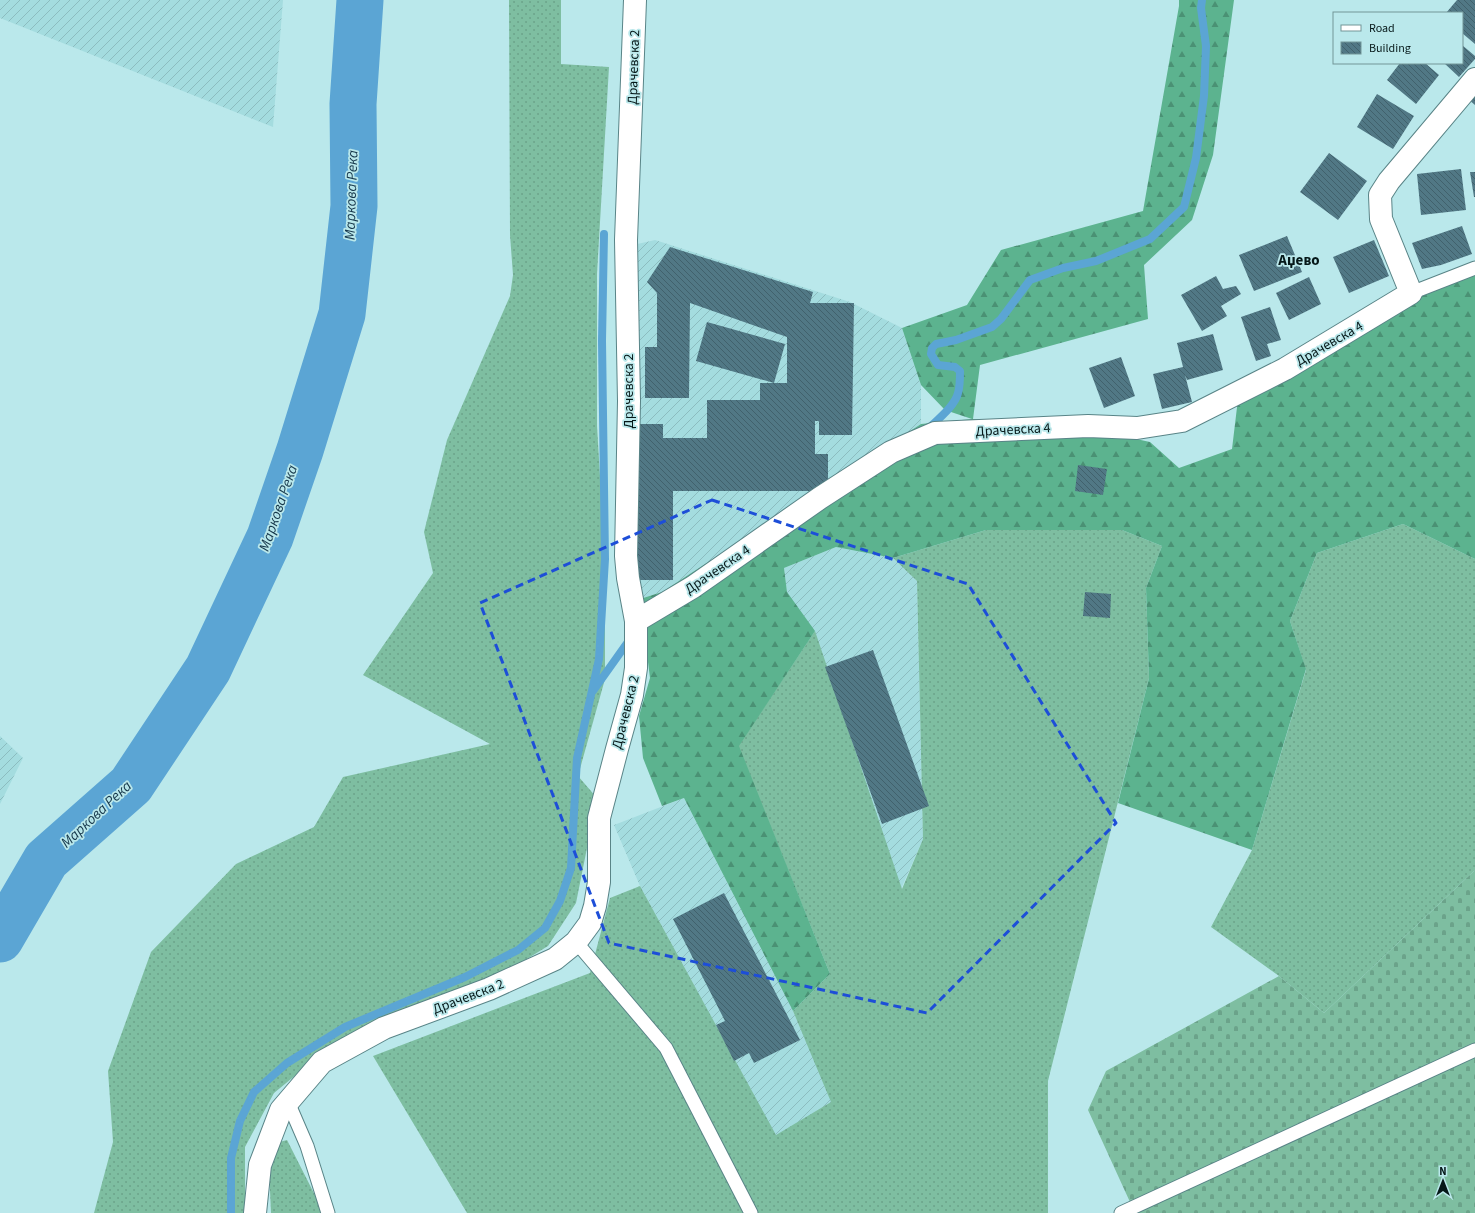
<svg xmlns="http://www.w3.org/2000/svg" width="1475" height="1213" font-family="'Source Sans 3',sans-serif">
<defs>
<pattern id="industrial-furrows" width="10" height="10" patternUnits="userSpaceOnUse"><rect width="10" height="10" fill="#a4dcdf"/><path d="M-1 1l2-2M0 10L10 0M9 11l2-2" fill="none" stroke="#8cbcbf"/></pattern>
<pattern id="grass-dots" width="8" height="8" patternUnits="userSpaceOnUse"><rect width="8" height="8" fill="#7ebea1"/><path d="M2 2h.1M6 6h.1" fill="none" stroke="#6ba38a" stroke-width="1.8" stroke-linecap="round"/></pattern>
<pattern id="forest-firs" width="22" height="20" patternUnits="userSpaceOnUse"><rect width="22" height="20" fill="#5cb38f"/><path d="M5 1l3.5 6h-7zM16 11l3.5 6h-7z" fill="#4a9174"/></pattern>
<pattern id="cemetery-stones" width="16" height="16" patternUnits="userSpaceOnUse"><rect width="16" height="16" fill="#7ebea1"/><path d="M2 7V4a2 2 0 0 1 4 0v3zM10 15v-3a2 2 0 0 1 4 0v3z" fill="#6ba38a"/></pattern>
<pattern id="building-back-hatch" width="6" height="6" patternUnits="userSpaceOnUse"><rect width="6" height="6" fill="#517885"/><path d="M-1 5l2 2M0 0l6 6M5-1l2 2" fill="none" stroke="#41616c"/></pattern>
</defs>
<rect width="100%" height="100%" fill="#bae8eb"/>
<path fill="url(#industrial-furrows)" d="M0 0H283L273 127 0 18Z
M655 240 850 302 902 328 921 385V424L662 592 640 599 633 245Z
M836 547 893 558 917 581 923 839 901 889 787 592 784 568Z
M0 736 23 758 0 804Z
M684 798 793 1011 832 1102 776 1136 640 886 614 825Z"/>
<path fill="url(#grass-dots)" d="M509 0H561V64L609 67 597 274V426L605 559V679L578 776 597 798 576 903 548 946 489 982 319 1056 274 1093 245 1147V1213H94L113 1142 108 1071 151 952 236 864 314 827 343 777 490 744 363 675 433 573 424 532 447 440 510 296 513 275 510 235Z
M1403 524 1475 559V870L1324 1013 1279 976 1211 927 1252 850 1306 670 1290 621 1317 553Z
M986 530H1122L1162 546 1146 588 1149 678 1048 1081V1213H467L373 1056 590 973 610 898 640 886 776 1135 831 1102 793 1011 830 974 738 746 815 631 902 889 923 839 917 581 893 558Z
M287 1140 324 1213H271L268 1145Z"/>
<path fill="url(#forest-firs)" d="M1179 0H1234L1213 155 1192 220 1144 265 1148 319 980 365 973 419 1090 429 1150 442 1179 468 1232 449 1238 399 1277 365 1384 296 1475 267V559L1403 524 1317 553 1290 621 1306 669 1252 850 1118 803 1149 678 1146 588 1162 546 1122 530H986L893 558 836 547 784 568 787 592 815 631 739 746 830 974 793 1011 684 798 662 806 643 758 639 716 650 678 640 599 662 592 921 424 972 419 945 410 921 385 902 328 967 305 1001 250 1143 211 1179 6Z"/>
<path fill="url(#cemetery-stones)" d="M1475 870V1213H1135L1088 1110 1106 1071 1279 976 1324 1013Z"/>
<g fill="none" stroke-linecap="round" stroke-linejoin="round">
<path stroke="#5ba5d4" stroke-width="8" d="M928 429C937 420 955 406 958 393 960 387 960 378 960 371L955 367 938 365 931 354 932 348 936 344 956 340 992 327 1001 319 1030 280 1063 268 1096 261 1150 239 1184 207 1196 158 1204 96 1206 46 1201 8 1202 0
M593 691 630 639
M231 1213V1158L240 1121 254 1092 287 1063 345 1027 465 977 518 950 545 928 560 901 571 868 577 758 599 659 605 559 602 341 604 234"/>
<path stroke="#5ba5d4" stroke-width="47" d="M0 939 46 860 131 785 208 669 270 537 300 450 342 314 354 206 353 104 360 0"/>
</g>
<path fill="url(#building-back-hatch)" d="M1457 0H1475V44L1462 33V13H1446Z
M1462 45 1475 56V59L1459 77 1444 63H1462Z
M1400 63H1425L1439 75 1416 104 1387 80Z
M1475 92V105L1468 99Z
M1377 94 1414 116 1393 149 1357 127Z
M1329 153 1367 181 1338 220 1300 192Z
M1461 169 1466 210 1421 215 1417 174Z
M1470 172H1475V197H1474Z
M1462 226 1472 254 1441 265 1422 269 1412 243Z
M1287 236 1302 272 1254 291 1239 255Z
M1374 240 1389 276 1349 293 1333 257Z
M670 247 813 292 810 303H854L852 435H819V421H815V454H828V491H673V580H636V424H663V438H707V400H760V383H787V337L690 303 689 398H645V347H657V293L647 282Z
M1216 276 1223 289 1236 286 1241 294 1221 306 1227 316 1202 331 1181 295Z
M1309 277 1321 304 1289 320 1276 293Z
M1270 307 1281 340 1267 344 1271 356 1256 361 1241 317Z
M707 322 785 344 774 383 696 361Z
M1213 334 1223 370 1187 380 1185 375 1192 402 1162 409 1153 374 1183 367 1177 343Z
M1121 357 1135 396 1104 408 1089 368Z
M1078 465 1107 469 1103 495 1075 491Z
M1085 592 1111 594 1110 618 1083 616Z
M873 650 929 806 882 824 825 667Z
M724 893 800 1040 754 1063 749 1053 734 1061 716 1025 725 1021 673 919Z"/>
<g fill="none" stroke-linecap="round" stroke-linejoin="round">
<g stroke="#598487" stroke-width="15">
<path id="lane" d="M1411 293 1475 268
M576 942 666 1048 751 1213
M288 1102 307 1146 328 1213
M1121 1213 1475 1050"/>
</g>
<g stroke="#598487" stroke-width="24">
<path id="street" d="M636 621 693 587 820 498 891 452 935 433 1088 426 1137 428 1182 421 1285 369 1411 293 1381 219 1380 195 1389 181 1475 79
M255 1213 260 1165 281 1110 322 1062 384 1028 489 989 555 959 576 942 590 923 595 906 599 882V818L617 749 632 695 636 668V621L628 578 626 556 629 401 626 240 635 0"/>
</g>
<use href="#lane" stroke="#fff" stroke-width="13"/>
<use href="#street" stroke="#fff" stroke-width="22"/>
</g>
<path fill="none" stroke="#1d4ed8" stroke-width="3" stroke-dasharray="8 5" stroke-linejoin="round" d="M712 500 968 584 1116 823 927 1013 609 943 480 603Z"/>
<g text-anchor="middle" stroke-width="3.5" stroke-linejoin="round" paint-order="stroke">
<g font-size="14" fill="#061819" stroke="#bae8eb">
<text transform="translate(633 67) rotate(-88)" y="5">Драчевска 2</text>
<text transform="translate(1329 343) rotate(-30)" y="5">Драчевска 4</text>
<text transform="translate(628 391) rotate(-90)" y="5">Драчевска 2</text>
<text transform="translate(1013 429) rotate(-3)" y="5">Драчевска 4</text>
<text transform="translate(717 569) rotate(-34)" y="5">Драчевска 4</text>
<text transform="translate(625 712) rotate(-76)" y="5">Драчевска 2</text>
<text transform="translate(468 996) rotate(-21)" y="5">Драчевска 2</text>
</g>
<g font-size="15" font-style="italic" fill="#16374b" stroke="#bae8eb">
<text transform="translate(351 195) rotate(-88)" y="5">Маркова Река</text>
<text transform="translate(278 508) rotate(-71)" y="5">Маркова Река</text>
<text transform="translate(96 814) rotate(-43)" y="5">Маркова Река</text>
</g>
<g font-size="15" font-weight="bold" fill="#061819" stroke="#bae8eb">
<text x="1299" y="265">Аџево</text>
</g>
</g>
<rect x="1333" y="12" width="130" height="52" fill="#bae8eb" stroke="#729597"/>
<rect x="1341" y="25" width="20" height="6" fill="#ffffff" stroke="#729597"/>
<text x="1369" y="32" font-size="12" fill="#061819">Road</text>
<rect x="1341" y="42" width="20" height="12" fill="url(#building-back-hatch)" stroke="#729597"/>
<text x="1369" y="52" font-size="12" fill="#061819">Building</text>
<g transform="translate(1443 1181)" stroke="#bae8eb" stroke-width="3" paint-order="stroke">
<path d="M0-3L7 15L0 10L-7 15Z" fill="#061819"/>
<text y="-6" font-size="11" font-weight="bold" text-anchor="middle" fill="#061819">N</text>
</g>
</svg>
